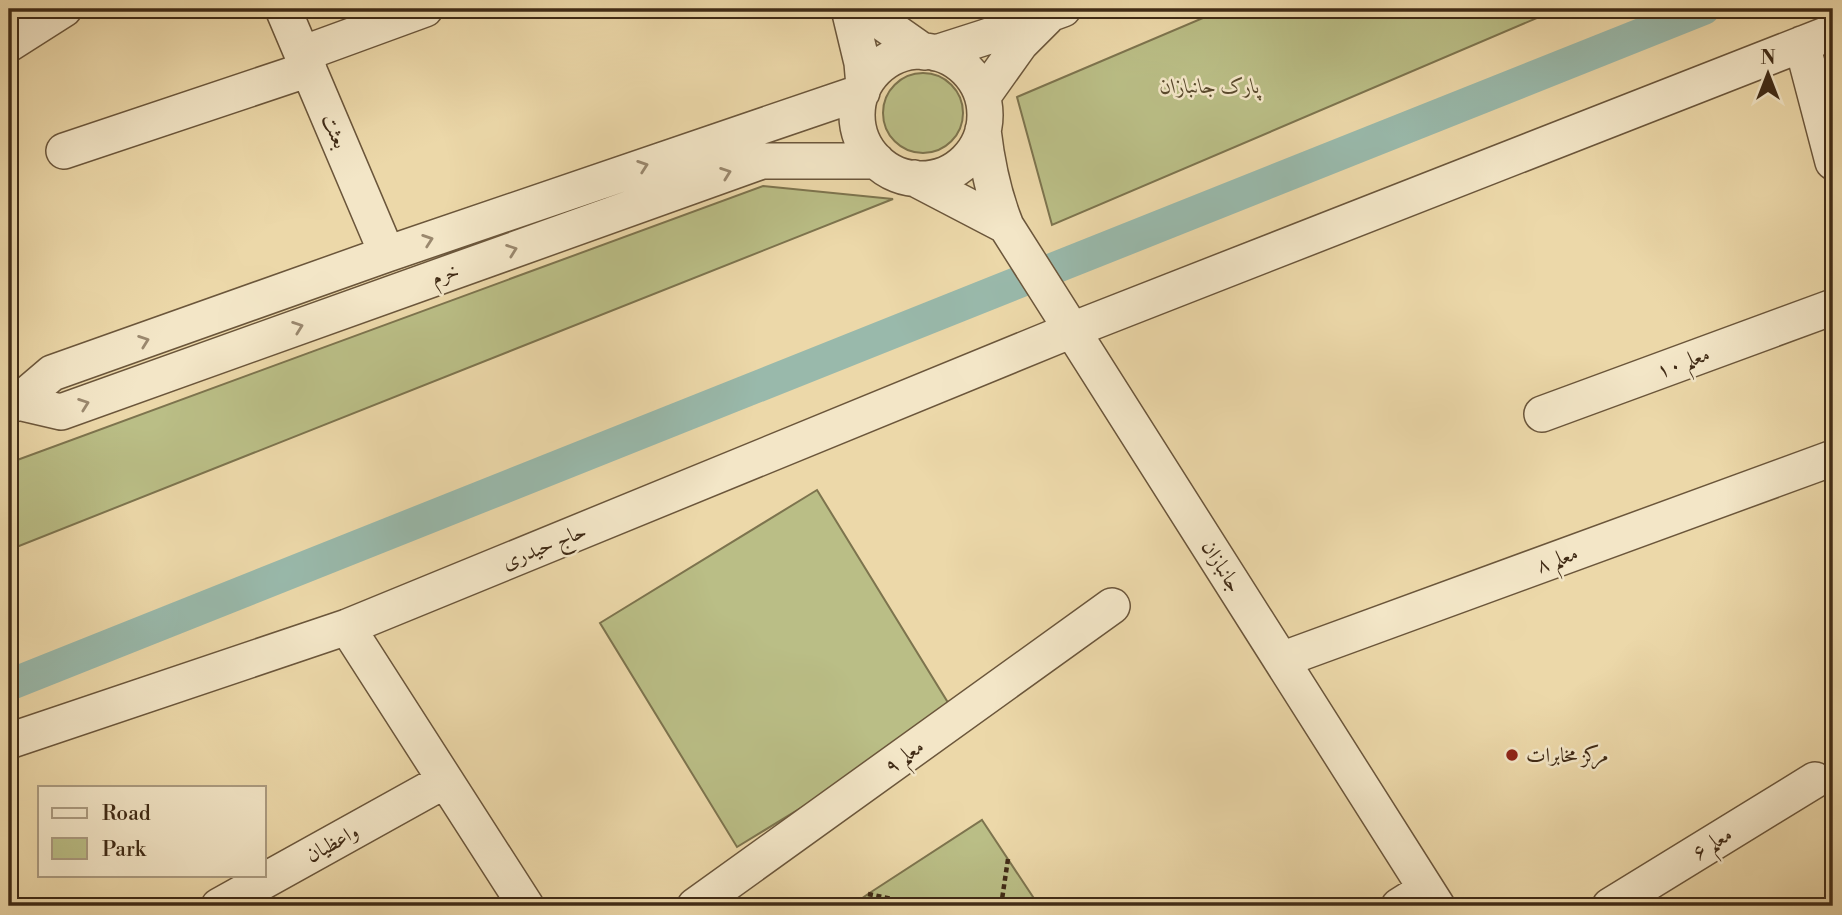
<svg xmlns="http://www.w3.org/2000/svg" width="1842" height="915" font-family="'Libre Bodoni',Amiri,serif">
<rect width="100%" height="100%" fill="#ecd8a9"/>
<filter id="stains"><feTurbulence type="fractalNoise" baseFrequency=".00286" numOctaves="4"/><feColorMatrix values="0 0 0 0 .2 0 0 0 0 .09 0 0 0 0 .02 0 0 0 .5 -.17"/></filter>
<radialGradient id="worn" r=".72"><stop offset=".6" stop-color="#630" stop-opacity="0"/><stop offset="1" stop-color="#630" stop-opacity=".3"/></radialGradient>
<path fill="#babe86" stroke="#7d744e" stroke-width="2" d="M1224 9H1558L1052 225 1017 97Z
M883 113a40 40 0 1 1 80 0a40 40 0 1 1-80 0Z
M763 186 893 199 9 550V463Z
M817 490 955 714 737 847 600 623Z
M982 820 1039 906H851L868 894Z"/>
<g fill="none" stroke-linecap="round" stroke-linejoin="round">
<path stroke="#99b9ab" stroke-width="32" d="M9 685 1704 9"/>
<g stroke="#6b563b" stroke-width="38">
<path id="minor" d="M283 9 387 254
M849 9 862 63 864 86
M866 9 877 19 924 52
M9 44 64 9
M1802 44 1833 162
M857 115a64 64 0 1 1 128 0a64 64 0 1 1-128 0Z
M936 53 986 37 1063 9
M302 54 425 9
M983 96 1020 44 1046 18
M983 130C987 164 993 194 1006 226L1437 906
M64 151 309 69
M914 178 1006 226
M18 402 61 412 762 161H877
M9 406 18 402 52 373 387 254 862 92
M1542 414 1833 307
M347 627 526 906
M1281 660 1833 458
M9 741 347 627 1072 330 1833 32
M219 906 444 781
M695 906 1112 606
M1399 906 1426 889
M1610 906 1815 780"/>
</g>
<path stroke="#402b16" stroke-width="4.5" stroke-dasharray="5 3.5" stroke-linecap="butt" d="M868 894 926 906
M1001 906 1008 859"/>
<use href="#minor" stroke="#f3e6c7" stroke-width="35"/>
</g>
<defs><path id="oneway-chevron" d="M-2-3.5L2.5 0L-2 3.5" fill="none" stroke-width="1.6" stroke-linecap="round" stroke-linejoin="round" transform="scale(1.75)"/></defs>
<g stroke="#9a886e">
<use href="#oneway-chevron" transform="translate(643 166) rotate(-19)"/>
<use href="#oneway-chevron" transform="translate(726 173) rotate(-20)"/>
<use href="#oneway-chevron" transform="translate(428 240) rotate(-19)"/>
<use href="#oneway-chevron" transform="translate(512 250) rotate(-20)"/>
<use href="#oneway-chevron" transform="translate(298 327) rotate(-20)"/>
<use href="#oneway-chevron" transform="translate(144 341) rotate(-20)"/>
<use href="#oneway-chevron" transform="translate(84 404) rotate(-20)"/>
</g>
<circle fill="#8f2418" stroke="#f3e6c7" stroke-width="2.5" cx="1512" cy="755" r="7"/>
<g text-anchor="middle" stroke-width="5" stroke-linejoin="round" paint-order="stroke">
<g font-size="21" font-style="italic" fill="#58482c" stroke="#f3e6c7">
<text x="1210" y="93">پارک جانبازان</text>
</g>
<g font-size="21" fill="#402b16" stroke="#f3e6c7">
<text transform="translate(335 131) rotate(67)" y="7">بعثت</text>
<text transform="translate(445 274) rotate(-20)" y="7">خرم</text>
<text transform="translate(1683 362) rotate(-20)" y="7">معلم ۱۰</text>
<text transform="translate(544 546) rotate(-22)" y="7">حاج حیدری</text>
<text transform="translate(1557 559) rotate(-20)" y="7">معلم ۸</text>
<text transform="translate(1222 566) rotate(58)" y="7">جانبازان</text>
<text transform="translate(904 756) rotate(-36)" y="7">معلم ۹</text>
<text transform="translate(332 843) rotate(-29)" y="7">واعظیان</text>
<text transform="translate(1712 843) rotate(-32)" y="7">معلم ۶</text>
</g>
<g font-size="21" fill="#402b16" stroke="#f3e6c7" text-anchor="start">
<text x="1526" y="762">مرکز مخابرات</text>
</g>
</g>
<rect width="1842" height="915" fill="none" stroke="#ecd8a9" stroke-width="35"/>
<rect x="10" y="10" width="1821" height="894" fill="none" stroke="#402b16" stroke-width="3.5"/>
<rect x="18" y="18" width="1807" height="880" fill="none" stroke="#402b16" stroke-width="2"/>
<rect x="38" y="786" width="228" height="91" fill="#f3e6c7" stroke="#ab9b80" stroke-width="2"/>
<rect x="52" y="808" width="35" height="10" fill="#f3e6c7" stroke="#ab9b80" stroke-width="2"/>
<text x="102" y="820" font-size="21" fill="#402b16">Road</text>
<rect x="52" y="838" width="35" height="21" fill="#babe86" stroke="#ab9b80" stroke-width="2"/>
<text x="102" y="856" font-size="21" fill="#402b16">Park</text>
<g transform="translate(1768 74)" stroke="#f3e6c7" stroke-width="5" paint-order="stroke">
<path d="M0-5L12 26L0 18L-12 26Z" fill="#402b16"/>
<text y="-10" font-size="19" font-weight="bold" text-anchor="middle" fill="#402b16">N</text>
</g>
<rect width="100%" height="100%" filter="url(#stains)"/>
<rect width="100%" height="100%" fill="url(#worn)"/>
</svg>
